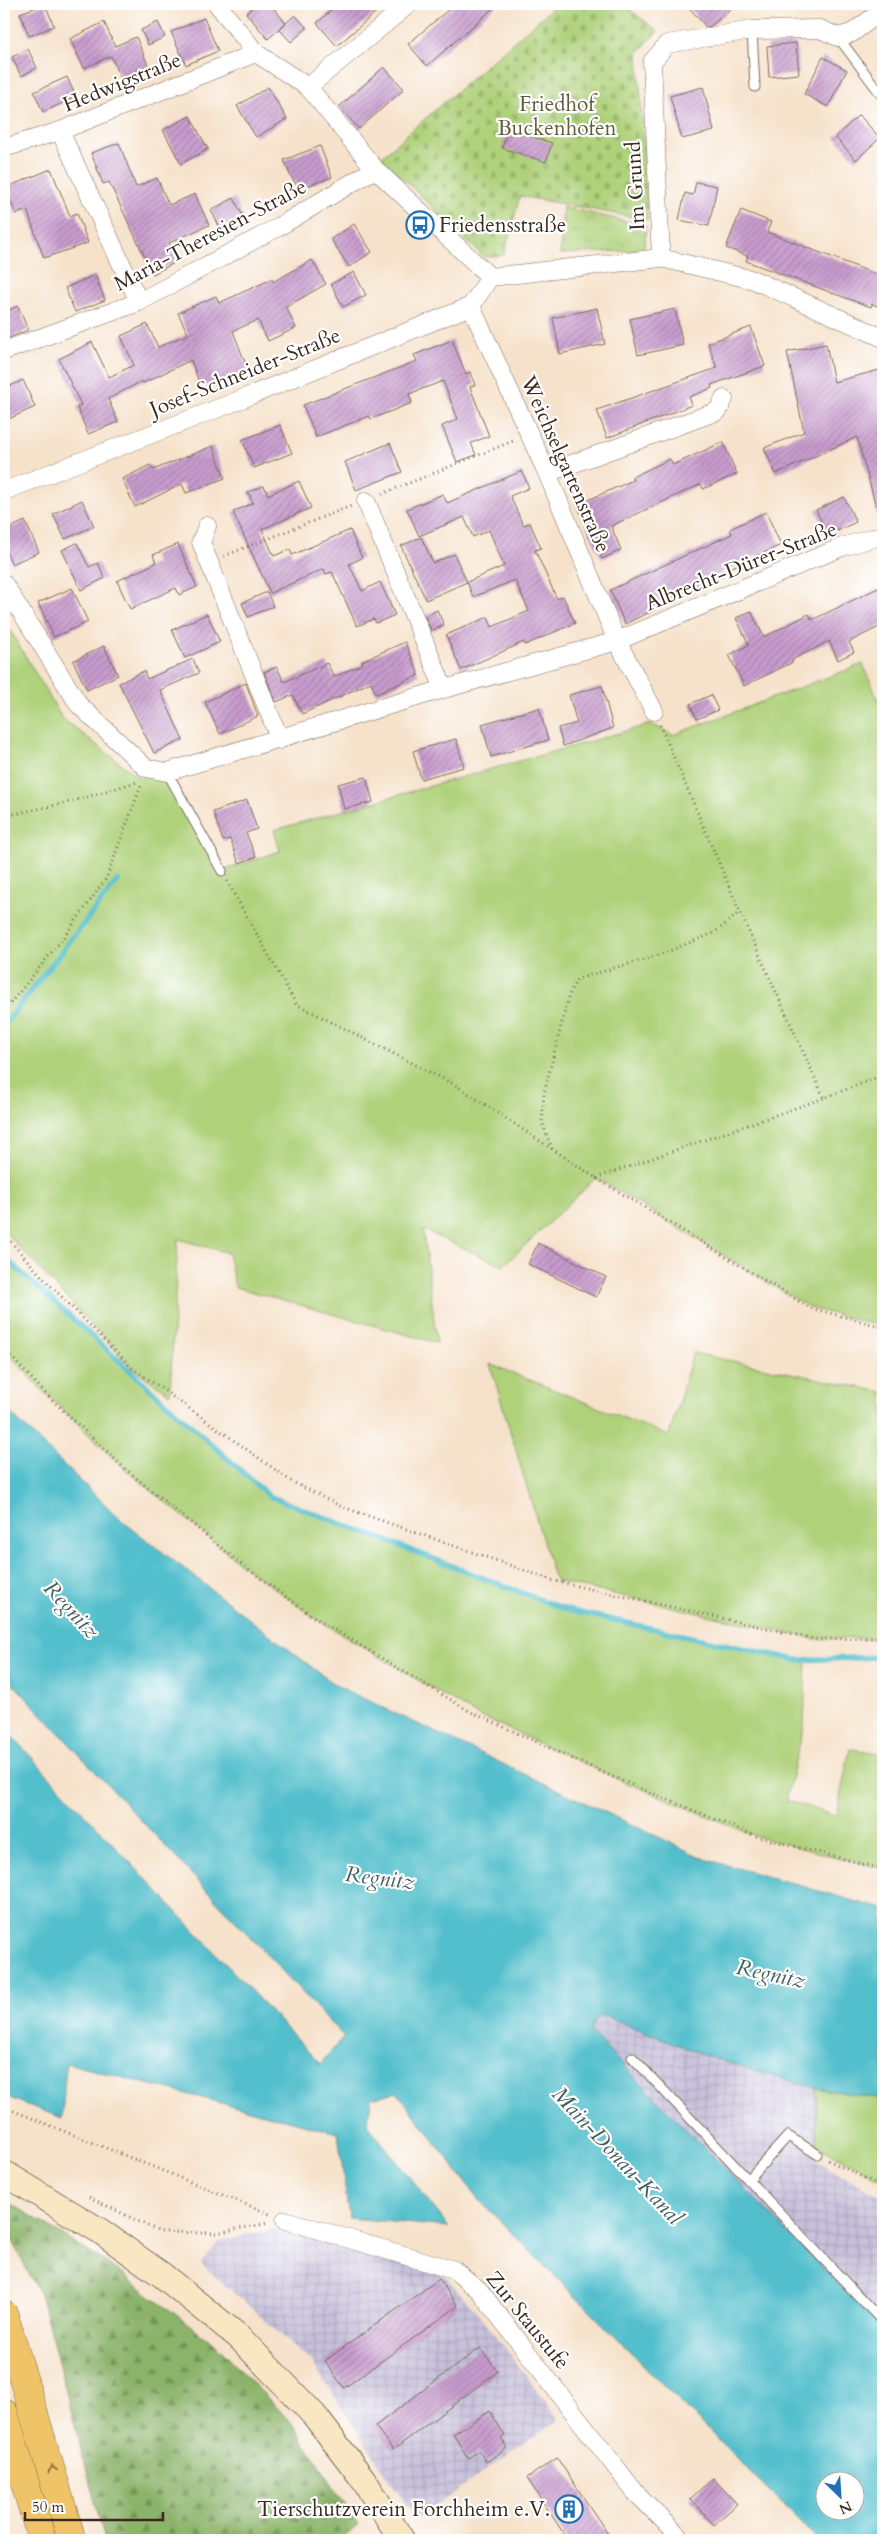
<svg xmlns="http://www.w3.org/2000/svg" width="887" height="2544" font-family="Cardo,serif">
<defs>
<pattern id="industrial-grid" width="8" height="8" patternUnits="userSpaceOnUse" patternTransform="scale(1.25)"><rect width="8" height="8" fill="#c6c0da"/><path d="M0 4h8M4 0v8" fill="none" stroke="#aba5bb"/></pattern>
<pattern id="forest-firs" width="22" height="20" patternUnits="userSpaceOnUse" patternTransform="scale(1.25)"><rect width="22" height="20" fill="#8bb36a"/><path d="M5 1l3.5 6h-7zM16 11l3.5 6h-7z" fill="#739257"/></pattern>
<pattern id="cemetery-stones" width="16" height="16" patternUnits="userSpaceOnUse" patternTransform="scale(1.25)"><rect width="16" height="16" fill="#afd17a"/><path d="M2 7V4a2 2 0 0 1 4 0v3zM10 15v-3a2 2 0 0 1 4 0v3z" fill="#97b469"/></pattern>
<pattern id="park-tufts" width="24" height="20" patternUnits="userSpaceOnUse" patternTransform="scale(1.25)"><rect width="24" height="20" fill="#afd17a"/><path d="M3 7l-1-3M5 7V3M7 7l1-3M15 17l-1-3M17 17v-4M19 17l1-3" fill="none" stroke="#97b469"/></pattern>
<pattern id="building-hatch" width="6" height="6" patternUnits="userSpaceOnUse" patternTransform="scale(1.25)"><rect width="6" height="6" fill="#c89cce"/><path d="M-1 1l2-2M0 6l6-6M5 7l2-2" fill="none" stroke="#a47fa7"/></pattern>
</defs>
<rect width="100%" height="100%" fill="#fff"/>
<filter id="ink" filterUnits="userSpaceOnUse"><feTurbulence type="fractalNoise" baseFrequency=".02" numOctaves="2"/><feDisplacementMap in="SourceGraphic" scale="10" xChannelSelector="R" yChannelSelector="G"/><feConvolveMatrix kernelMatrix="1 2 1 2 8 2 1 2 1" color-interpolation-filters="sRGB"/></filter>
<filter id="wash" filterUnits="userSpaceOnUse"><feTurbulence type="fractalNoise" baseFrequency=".0096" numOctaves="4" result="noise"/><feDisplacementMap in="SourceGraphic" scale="20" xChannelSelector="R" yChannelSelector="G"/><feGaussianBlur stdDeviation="1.12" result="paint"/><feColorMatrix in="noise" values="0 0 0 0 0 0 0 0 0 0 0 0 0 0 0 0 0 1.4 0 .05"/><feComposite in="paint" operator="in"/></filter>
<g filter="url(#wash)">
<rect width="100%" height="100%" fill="#f6e2cb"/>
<path fill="url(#industrial-grid)" d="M603 2015 712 2058 816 2088 817 2154 814 2160 883 2197V2329L591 2033 594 2020Z
M285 2226 444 2275 485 2321 559 2420 416 2519 311 2361 201 2264 219 2241Z"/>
<path fill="#afd17a" stroke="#757e4c" d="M4 620 62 718 142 780 146 768 167 772 222 871 280 851 274 830 651 724 673 735 863 664 883 712V1327L810 1308 596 1178 503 1266 423 1230 437 1343 235 1287 228 1253 178 1239 170 1394 131 1367 4 1231Z
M4 1257 269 1496 567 1610 797 1660 806 1659 804 1726 786 1800 836 1816 850 1749 883 1753V1869L758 1837 613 1777 471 1712 315 1618 241 1564 124 1468 45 1393 4 1349Z
M693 1353 883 1392V1638L815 1639 555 1581 490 1364 669 1436Z
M816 2088 883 2099V2180L817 2146Z"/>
<path fill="url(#forest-firs)" stroke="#636e44" d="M4 2199 107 2263 214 2343 291 2422 359 2525 339 2540H105L41 2297 13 2243 4 2220Z"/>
<path fill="url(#cemetery-stones)" stroke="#757e4c" d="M557 4H622L658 31 638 52 648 220 520 196 504 255 484 257 381 157Z"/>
<path fill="url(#park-tufts)" stroke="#757e4c" d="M563 207 646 226 644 250 560 254Z"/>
<path fill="#52bfcc" stroke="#467475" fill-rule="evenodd" d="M4 1407 121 1520 335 1685 705 1859 883 1909V2099L816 2088 712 2058 603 2015 594 2020 591 2033 883 2329V2540H818L480 2201 397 2092 371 2098 368 2125 449 2227 349 2218 338 2133 66 2063 62 2118 4 2096V1728L320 2064 344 2037 4 1674ZM824 2482H854V2512H824Z"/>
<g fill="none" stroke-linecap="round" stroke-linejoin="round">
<path stroke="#52bfcc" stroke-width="5.5" d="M4 1025 118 880
M4 1257 269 1496 567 1610 797 1660 883 1657"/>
</g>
<g id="blocks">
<path fill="url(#building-hatch)" d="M45 4 54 26 29 36 20 13Z
M257 4H270L286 23 268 39 246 13Z
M338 4H385L337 46 317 23Z
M455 4H498L427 66 408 44Z
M686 4H736L711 26 706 27Z
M295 15 307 28 291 42 279 29Z
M204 18 218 51 186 65 171 32Z
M104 22 115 46 136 37 148 65 121 78 111 56 84 68 70 39Z
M158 22 165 37 148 45 141 30Z
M796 43 799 74 769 77 767 46Z
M28 49 37 68 21 76 12 57Z
M823 57 847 70 828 107 804 94Z
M384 67 404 89 359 129 339 107Z
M67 77 76 97 43 112 34 92Z
M268 87 287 119 256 137 237 106Z
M703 87 714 131 682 139 670 96Z
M859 115 880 138 856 160 835 137Z
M190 116 208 149 181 164 163 130Z
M508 129 552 143 546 162 502 148Z
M119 143 136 187 157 178 169 205 195 194 209 225 169 243 178 261 153 274 109 182 103 184 91 153Z
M320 146 332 177 299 189 290 175 284 160Z
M51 169 70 216 77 213 88 243 44 258 27 210 16 214 5 188Z
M696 182 717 186 709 226 679 220 685 193 693 195Z
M234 198 246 223 223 234 211 210Z
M741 210 771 222 767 232 883 277V308L872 304 871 307 846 298 746 261 748 256 726 248Z
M354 224 372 252 349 267 331 239Z
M312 260 326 284 286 307 296 328 268 341 258 320 233 331 248 370 235 375 236 380 216 388 214 383 201 388 191 360 143 383 142 381 108 399 118 422 88 434 77 407 81 405 59 359 92 342 109 377 134 365 121 336 147 324 158 347 188 334 178 313 216 296 219 303 272 279 273 282Z
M354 272 366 295 343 307 331 284Z
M95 275 105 300 75 312 65 288Z
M18 306 28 330 4 340V312Z
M597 308 605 344 560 354 553 318Z
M675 309 683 345 638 355 630 319Z
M751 327 765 366 711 385 712 388 689 397 692 405 607 438 597 410 717 368 708 343Z
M452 340 466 374 470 372 475 385 470 387 489 436 471 443 476 455 457 462 442 426 458 419 443 381 409 394 412 403 371 419 369 416 316 437 303 405 417 361 414 355Z
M826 344 834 382 883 369V513L878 514 857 437 776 474 764 448 804 432 787 352Z
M23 380 35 407 4 421V389Z
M280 425 292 453 254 468 242 440Z
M723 442 737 474 703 489 701 484 611 526 621 550 602 559 577 505 633 480 632 477 670 459 673 465Z
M390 443 402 472 356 490 345 462Z
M213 446 225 478 186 493 182 484 135 507 122 479 150 465 153 470Z
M522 471 529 488 510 496 523 525 530 523 541 548 535 550 557 599 563 596 575 623 525 645 524 642 461 670 446 635 488 617 492 627 529 611 515 580 473 597 467 582 504 566 489 530 473 537 464 517 419 536 407 509 443 494 447 503Z
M299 481 311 508 262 529 274 556 290 549 292 555 350 530 362 558 349 564 362 591 380 582 395 615 376 623 374 619 357 626 332 572 326 574 324 569 270 593 233 512 253 503 248 492 264 486 268 495Z
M844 497 856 522 828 535 816 510Z
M82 500 94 526 65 539 53 514Z
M766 512 781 545 721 572 723 576 625 624 610 590 732 534 730 529Z
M25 521 39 552 12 564 4 547V531Z
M421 537 433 563 454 554 467 582 426 600 401 546Z
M77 543 89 567 98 563 105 578 81 590 62 550Z
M178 544 197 587 179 595 176 588 130 609 117 581 156 563 153 555Z
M72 588 88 622 54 637 38 603Z
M878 588 883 599V625L849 642 854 652 838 660 829 641 792 660 793 662 744 686 729 655 749 645 736 618 751 611 764 637 809 614 812 620Z
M267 592 273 606 248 617 242 603Z
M437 610 444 625 431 631 425 616Z
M207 614 220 642 185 658 172 630Z
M405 642 419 675 376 694 371 682 302 714 293 695 276 702 264 672 277 667 284 682 327 663 334 677 363 664 362 661Z
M104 646 118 675 87 690 73 661Z
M193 659 199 673 160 690 183 740 154 753 119 683 144 671 147 679Z
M246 683 258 716 220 734 205 702Z
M602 686 613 728 563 746 558 728 577 723 569 695Z
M711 695 718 710 697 719 690 704Z
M539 708 548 740 491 757 482 724Z
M456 739 464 767 421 779 413 751Z
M366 777 373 802 344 809 338 784Z
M247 800 257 829 246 833 256 857 239 863 230 839 223 841 213 812Z
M538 1243 606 1277 596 1297 528 1264Z
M439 2279 458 2306 344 2388 325 2361Z
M480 2348 498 2371 393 2450 375 2426Z
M490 2411 505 2436 501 2438 507 2448 486 2462 479 2451 468 2458 453 2434Z
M557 2458 612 2540H568L527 2478Z
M713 2478 737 2504 714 2525 690 2499Z"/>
</g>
</g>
<g filter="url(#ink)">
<use href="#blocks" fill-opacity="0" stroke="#7c6a5b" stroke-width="1"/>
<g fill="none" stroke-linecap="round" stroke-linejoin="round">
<g stroke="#7c6a5b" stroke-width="11">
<path id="lane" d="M752 30 755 87
M838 37 883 97
M167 772 222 871
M632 2057 883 2322
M748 2180 788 2136 817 2154"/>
</g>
<g stroke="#7c6a5b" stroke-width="19">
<path id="street" d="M217 4 256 53 308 87 375 169 490 277 661 258 754 280 883 338
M308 87 409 4
M60 131 139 302
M4 148 60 131 256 53
M661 258 652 62 667 44 752 30 820 29 838 37 852 33 883 10
M471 306 547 473 617 641 654 711
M4 351 139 302 280 226 375 169
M547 473 718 411 724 399
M4 491 227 405 471 306 490 277
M366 501 444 689
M207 526 201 542 280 740
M4 584 79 705 146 768 167 772 444 689 617 641 842 547 883 535
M285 2220 454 2270 479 2290 635 2492 678 2535"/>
</g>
<g stroke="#7c6a5b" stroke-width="27">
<path id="secondary" d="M4 2173 100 2231 162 2275 239 2337 314 2415 363 2479 402 2540"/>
</g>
<g stroke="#7c6a5b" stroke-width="29">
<path id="highway" d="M4 2315 72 2540
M4 2413 42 2540"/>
</g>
<path stroke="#7c6a5b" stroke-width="3" stroke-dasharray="1 4" stroke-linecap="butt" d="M382 494 513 441
M224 556 351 506
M660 725 740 912 824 1098
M4 816 66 803 137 782
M227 881 296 1004 457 1086 596 1178 810 1308 883 1327
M4 1011 61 941 106 879 142 783
M552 1149 542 1122 544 1093 569 995 577 979 659 955 714 933 740 912
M596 1178 824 1098 883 1075
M4 1234 44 1279 131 1367 291 1481 340 1506 555 1581 815 1639 883 1638
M4 1349 45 1393 124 1468 241 1564 315 1618 471 1712 613 1777 758 1837 883 1869
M4 2107 270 2214
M4 2148 10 2152
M828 2160 883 2187
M89 2197 160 2232 216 2233 269 2223"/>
<use href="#lane" stroke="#fff" stroke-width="9"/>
<use href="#street" stroke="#fff" stroke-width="18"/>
<use href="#secondary" stroke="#f9e7c3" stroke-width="25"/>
<use href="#highway" stroke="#efc469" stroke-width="28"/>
</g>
<defs><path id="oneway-chevron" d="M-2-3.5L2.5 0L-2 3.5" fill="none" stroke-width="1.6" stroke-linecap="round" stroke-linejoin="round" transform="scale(1.25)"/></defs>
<use stroke="#8c6f40" href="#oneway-chevron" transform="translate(52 2469) rotate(-107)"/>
</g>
<defs>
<g id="bus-ring" transform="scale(1.4375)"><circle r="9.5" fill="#fff" stroke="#1f6fb2" stroke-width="1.5"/><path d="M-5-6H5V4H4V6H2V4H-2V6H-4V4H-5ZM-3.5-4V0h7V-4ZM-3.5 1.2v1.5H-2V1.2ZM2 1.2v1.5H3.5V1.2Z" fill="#1f6fb2"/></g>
<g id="building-ring" transform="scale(1.4375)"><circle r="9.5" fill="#fff" stroke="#1f6fb2" stroke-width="1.5"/><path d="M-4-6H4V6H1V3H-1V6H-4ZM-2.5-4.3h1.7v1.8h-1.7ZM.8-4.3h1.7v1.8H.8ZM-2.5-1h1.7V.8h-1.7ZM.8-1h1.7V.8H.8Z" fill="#1f6fb2"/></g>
</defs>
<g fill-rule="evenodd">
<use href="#bus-ring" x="420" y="225"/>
<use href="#building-ring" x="569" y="2509"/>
</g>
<g text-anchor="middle" stroke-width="4.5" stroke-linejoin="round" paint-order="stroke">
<g font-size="21" fill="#3b2a1e" stroke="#fff">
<text transform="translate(122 82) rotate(-22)" y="7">Hedwigstraße</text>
<text transform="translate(635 186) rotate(-93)" y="7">Im Grund</text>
<text transform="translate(210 235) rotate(-28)" y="7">Maria-Theresien-Straße</text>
<text transform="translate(245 372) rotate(-22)" y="7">Josef-Schneider-Straße</text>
<text transform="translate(566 464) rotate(66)" y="7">Weichselgartenstraße</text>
<text transform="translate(741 566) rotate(-22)" y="7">Albrecht-Dürer-Straße</text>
<text transform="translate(528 2320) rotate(51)" y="7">Zur Staustufe</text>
</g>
<g font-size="21" fill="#5e5c3a" stroke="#fff">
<text x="557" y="111">Friedhof<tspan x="557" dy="24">Buckenhofen</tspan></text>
</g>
<g font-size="21" fill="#3b2a1e" stroke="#fff" text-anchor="start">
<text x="439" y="232">Friedensstraße</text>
<text x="550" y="2516" text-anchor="end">Tierschutzverein Forchheim e.V.</text>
</g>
<g font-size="22" font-style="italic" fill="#435e5b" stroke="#fff">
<text transform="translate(72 1609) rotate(47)" y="8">Regnitz</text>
<text transform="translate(380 1877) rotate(7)" y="8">Regnitz</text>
<text transform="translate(771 1973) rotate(12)" y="8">Regnitz</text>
<text transform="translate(618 2155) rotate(47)" y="8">Main-Donau-Kanal</text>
</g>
</g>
<rect width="887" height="2544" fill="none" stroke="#fff" stroke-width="20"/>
<g transform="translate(840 2496) rotate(155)"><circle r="24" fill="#ffffff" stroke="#b1aaa5"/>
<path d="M0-4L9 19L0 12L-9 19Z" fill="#1f6fb2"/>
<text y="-8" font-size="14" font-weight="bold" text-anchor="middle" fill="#3b2a1e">N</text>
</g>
<path d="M25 2512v8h138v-8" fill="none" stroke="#3b2a1e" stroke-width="2.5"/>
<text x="32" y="2512" font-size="15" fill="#3b2a1e" stroke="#ffffff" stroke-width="4" paint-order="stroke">50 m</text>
</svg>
